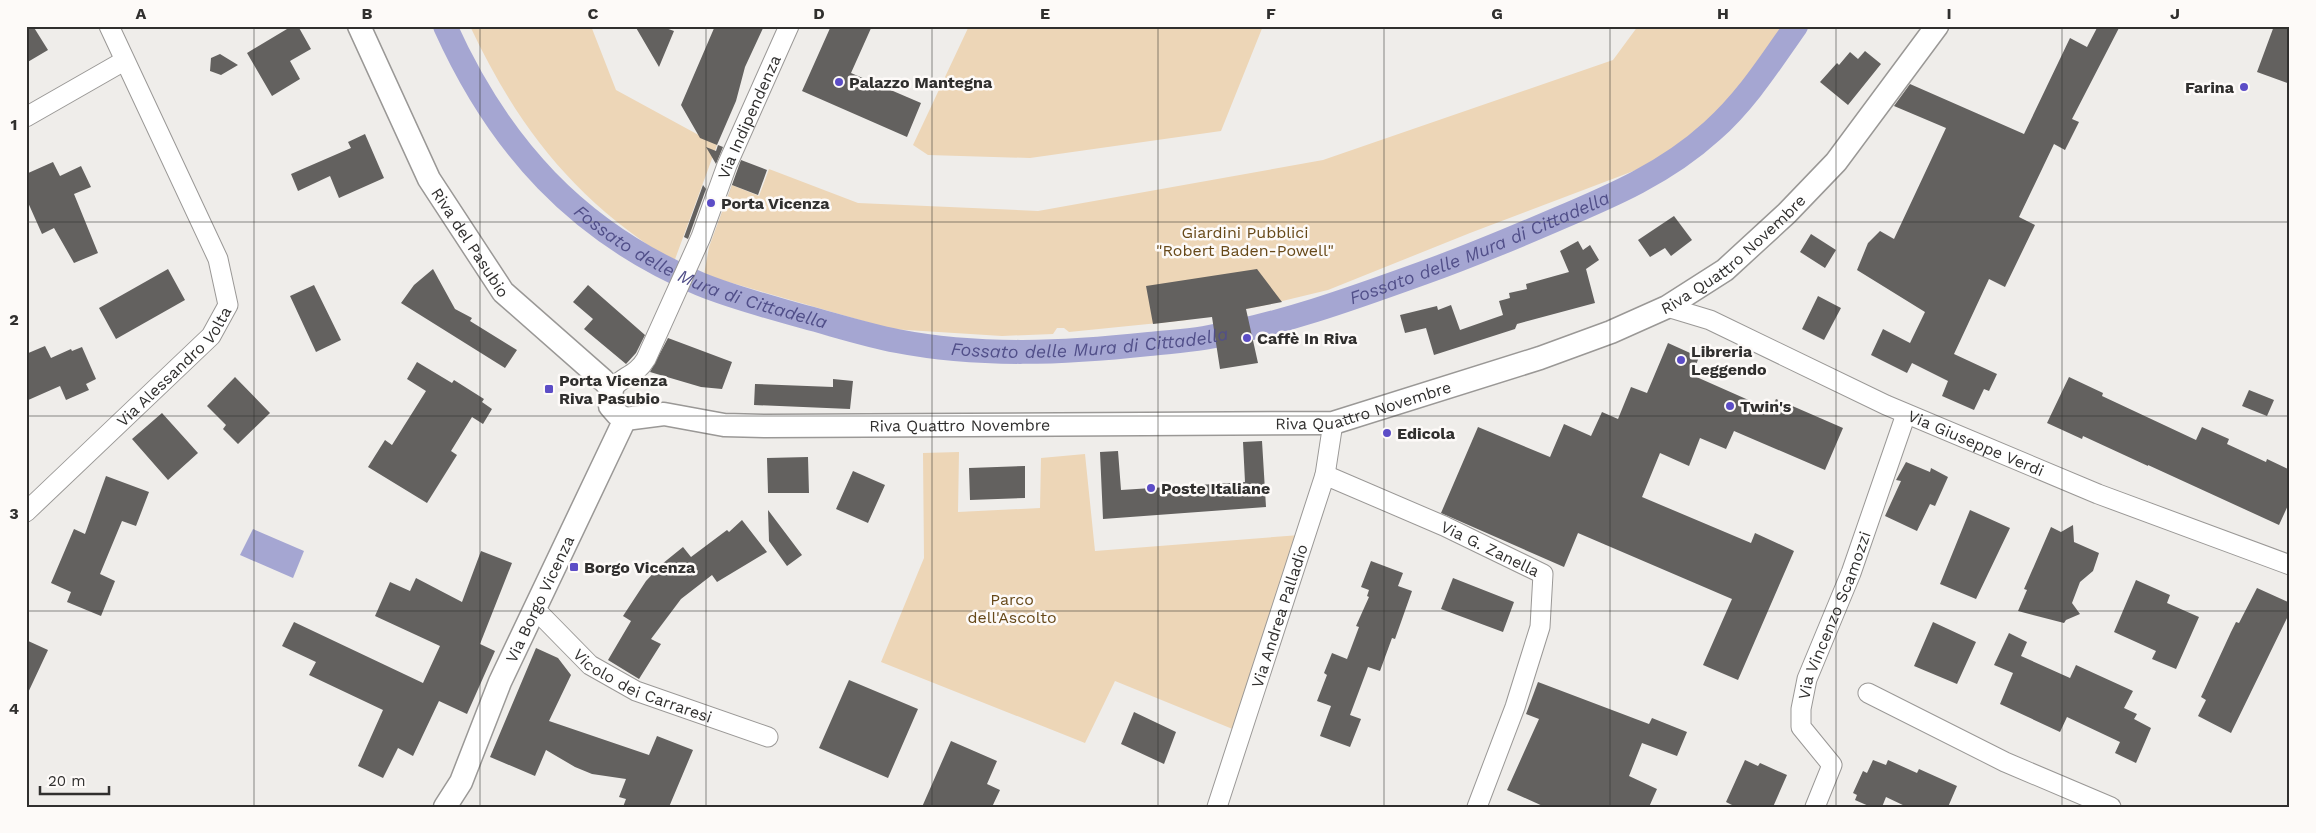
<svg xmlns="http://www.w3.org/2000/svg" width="2316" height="833" font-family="'Work Sans',sans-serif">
<rect width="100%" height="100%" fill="#efedea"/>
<path fill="#edd6b7" d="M470 26H591L616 90 717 145 674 262C576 201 519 130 470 26Z
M969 26H1263L1221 131 1030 158 928 155 913 145Z
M1638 26H1787L1764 60 1710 123 1652 164 1470 233 1328 290 1257 307 1199 317 1189 316 1188 320 1069 332 1064 328H1057L1053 334 1002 336 891 329 704 275 709 247 732 185 759 196 769 169 858 203 1038 211 1323 160 1613 60Z
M959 452 958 512 1040 508 1041 458 1085 454 1095 551 1300 535 1235 730 1115 681 1085 743 881 662 924 558 923 453Z"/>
<path fill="#a5a6d2" d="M253 529 304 551 293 578 240 555Z"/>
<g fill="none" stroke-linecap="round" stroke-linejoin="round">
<path stroke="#a5a6d2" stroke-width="24" id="s1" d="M445 26C499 146 577 232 700 284 734 298 770 307 805 317 835 325 866 335 897 341 979 357 1066 353 1149 344 1167 342 1186 341 1204 338 1279 325 1351 299 1423 273 1468 257 1511 239 1555 220 1612 196 1666 173 1712 131 1746 101 1770 63 1796 26"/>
</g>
<path fill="#63615f" d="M26 26H33L48 50 26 63Z
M292 26H298L311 49 290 61 300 79 272 96 247 53Z
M635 26H660L674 31 659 67Z
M715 26H764L745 67 736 101 717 145 700 138 681 105Z
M831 26H872L851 73 921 103 907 137 802 91Z
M2098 26H2120L2072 119 2079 122 2065 150 2054 144 2019 217 2035 225 2005 287 1989 279 1954 354 1997 374 1989 391 1984 389 1974 410 1942 396 1948 381 1912 363 1907 373 1871 355 1883 329 1910 343 1925 312 1857 270 1868 243 1880 231 1894 239 1946 128 1894 106 1910 84 2024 134 2070 38 2087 47Z
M2274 26H2290V84L2257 72Z
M1865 51 1881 64 1848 105 1820 82 1837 63 1839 65 1850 52 1858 59Z
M220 54 238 65 221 75 210 71 211 58Z
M365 134 384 178 339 198 330 176 298 191 291 174 351 148 348 142Z
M718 145 723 147 716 164 706 147 716 151Z
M741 160 767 170 758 195 732 185 713 237Z
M53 162 60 176 81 166 91 187 74 194 98 253 74 263 54 228 42 234 26 198V174Z
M703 185 706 189 688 239 684 237Z
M1674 216 1692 240 1671 256 1665 248 1650 257 1638 240Z
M1811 234 1836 250 1825 268 1800 252Z
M1578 241 1583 250 1590 245 1599 260 1586 269 1595 303 1517 324 1515 329 1434 355 1426 328 1405 333 1400 315 1437 306 1438 310 1451 305 1460 330 1503 315 1499 301 1510 298 1509 293 1527 289 1526 284 1569 272 1560 251Z
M168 269 185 300 116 339 99 308Z
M433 269 455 309 472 318 470 321 517 350 505 368 401 303 414 285Z
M1257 269 1282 302 1246 309 1258 363 1220 369 1212 317 1153 324 1146 286Z
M314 285 341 340 316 352 290 296Z
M588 285 645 335 636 353 626 364 584 329 593 319 573 302Z
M1818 296 1841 308 1824 340 1802 329Z
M668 338 732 362 722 389 701 387 650 372Z
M1668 343 1699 357 1692 375 1771 410 1776 399 1843 428 1825 470 1734 431 1726 449 1700 438 1689 466 1660 453 1642 497 1751 543 1755 533 1794 551 1738 680 1703 665 1732 599 1578 533 1564 567 1441 513 1478 427 1550 457 1564 424 1591 436 1602 412 1618 419 1631 387 1647 393Z
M45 346 51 358 71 349 72 351 82 347 96 379 86 384 89 390 66 400 60 386 26 401V354Z
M417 362 452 383 454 380 484 399 482 402 492 409 483 424 472 417 451 451 457 455 427 503 368 467 385 440 392 445 426 391 407 379Z
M235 377 270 413 238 444 223 429 226 425 207 406Z
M2069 377 2103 393 2102 396 2196 440 2202 427 2229 439 2227 444 2266 462 2267 459 2290 470V501L2279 525 2148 465V466L2083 436 2082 439 2047 423Z
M833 379 853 381 850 409 754 405 755 384 833 387Z
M2249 390 2274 400 2267 416 2242 406Z
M162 413 198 453 168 480 132 439Z
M1262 441 1266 507 1103 519 1100 452 1118 451 1121 490 1245 482 1243 442Z
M808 457 809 493H768L767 458Z
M1906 462 1930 472 1931 468 1948 477 1935 506 1930 504 1917 531 1885 516 1901 481 1896 480Z
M1025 466V498L970 500 969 468Z
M853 471 885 485 868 523 836 509Z
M106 476 149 492 136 526 122 521 100 574 115 581 101 616 67 602 71 592 51 583 74 529 85 534Z
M768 510 802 555 787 566 769 541Z
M1970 510 2010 528 1976 599 1940 584Z
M742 520 767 552 717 582 712 575 681 599 651 639 661 644 639 679 608 660 631 621 623 616 646 581 662 564 683 547 691 557 727 530 729 532Z
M2073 525 2074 542 2099 553 2093 571 2080 582 2072 603 2080 614 2066 620 2064 623 2018 611 2027 590 2024 589 2051 527 2061 532Z
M481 551 512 563 480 644 495 651 467 714 439 701 413 756 398 748 383 778 358 766 383 710 309 675 316 662 282 646 294 622 423 683 440 646 375 616 390 582 410 591 416 578 462 602Z
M1371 561 1403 573 1398 586 1412 591 1395 639 1392 638 1380 671 1368 667 1350 715 1361 719 1350 747 1320 736 1331 706 1317 701 1327 675 1324 673 1332 653 1347 659 1359 627 1356 626 1369 597 1367 596 1369 590 1361 587Z
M1453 578 1514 602 1503 632 1441 609Z
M2136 580 2170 595 2167 603 2199 617 2176 669 2152 659 2156 651 2114 632Z
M2257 588 2290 603V612L2231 733 2198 716 2206 700 2201 697 2231 632 2236 622 2239 623Z
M1933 622 1976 642 1957 684 1914 666Z
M2009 633 2027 642 2021 656 2070 678 2076 665 2133 691 2124 708 2137 714 2134 719 2151 728 2136 763 2115 753 2120 742 2067 717 2060 732 2000 704 2013 673 1994 665Z
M26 640 48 650 26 697Z
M536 648 558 658 571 675 549 721 649 755 657 736 693 750 669 807H623L626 799 619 797 626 779 592 774 575 767 546 750 535 776 490 757Z
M849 680 918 709 888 778 819 748Z
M1538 682 1649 724 1652 718 1687 732 1677 756 1642 743 1629 776 1657 789 1649 807H1545L1507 790 1539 719 1526 714Z
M1134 712 1176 732 1164 764 1121 744Z
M951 741 997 761 987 784 1000 790 992 807H922Z
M1745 760 1758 766 1760 763 1787 775 1773 807H1736L1726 802Z
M1873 760 1886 765 1888 760 1917 773 1919 769 1957 786 1948 807H1907L1886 797 1882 807H1871L1855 800 1857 795 1853 793 1863 771 1867 773Z"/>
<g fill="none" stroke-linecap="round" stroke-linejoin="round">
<g stroke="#9a9896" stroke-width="21">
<g id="minor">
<path d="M26 117 124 61"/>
<path id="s2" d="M1667 307 1710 320 1886 405 2098 494 2290 565"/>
<path id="s3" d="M612 389C622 376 636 376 646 359L701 237 727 165 789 26"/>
<path id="s4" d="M1325 475 1444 526 1543 574 1540 627 1515 707 1477 807"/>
<path id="s5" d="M26 512 211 336 228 305 218 259 109 26"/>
<path id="s6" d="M535 609 590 665 636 691 768 737"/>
<path d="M1868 693 2005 762 2111 807"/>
<path id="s7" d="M1217 807 1325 475 1333 423"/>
<path id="s8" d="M1815 807 1832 765 1801 727V709L1807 679 1851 573 1906 414"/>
</g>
</g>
<g stroke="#9a9896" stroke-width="25">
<g id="tertiary">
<path id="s9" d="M359 26 429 179 503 292 603 380 612 389 610 406 617 414 625 419"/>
<path id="s10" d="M625 419 664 414 724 425 766 426 1333 423 1540 358 1611 332 1667 307 1725 270 1787 213 1836 162 1937 26"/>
<path id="s11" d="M445 807 461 782 500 682 625 419"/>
</g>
</g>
<use href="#minor" stroke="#fff" stroke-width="19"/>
<use href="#tertiary" stroke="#fff" stroke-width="22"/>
</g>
<path fill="none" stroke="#302f2e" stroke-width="1" stroke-opacity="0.55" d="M254 26V807M480 26V807M706 26V807M932 26V807M1158 26V807M1384 26V807M1610 26V807M1836 26V807M2062 26V807M26 222H2290M26 416H2290M26 611H2290"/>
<g fill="#5c4dc6" stroke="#fdfaf8" stroke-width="2">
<circle cx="839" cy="82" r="5"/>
<circle cx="2244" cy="87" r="5"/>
<circle cx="711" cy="203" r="5"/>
<circle cx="1247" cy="338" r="5"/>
<circle cx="1681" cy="360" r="5"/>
<rect x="544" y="384" width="10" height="10" rx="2.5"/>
<circle cx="1730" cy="406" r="5"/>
<circle cx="1387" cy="433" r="5"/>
<circle cx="1151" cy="488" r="5"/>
<rect x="569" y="562" width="10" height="10" rx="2.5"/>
</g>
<g text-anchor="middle" stroke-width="5" stroke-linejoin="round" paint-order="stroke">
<g font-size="16" font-weight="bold" fill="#302f2e" stroke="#fdfaf8" text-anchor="start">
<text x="849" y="88">Palazzo Mantegna</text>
<text x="2234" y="93" text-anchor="end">Farina</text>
<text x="721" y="209">Porta Vicenza</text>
<text x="1257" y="344">Caffè In Riva</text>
<text x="1691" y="357">Libreria<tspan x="1691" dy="18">Leggendo</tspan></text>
<text x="559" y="386">Porta Vicenza<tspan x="559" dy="18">Riva Pasubio</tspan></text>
<text x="1740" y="412">Twin's</text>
<text x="1397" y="439">Edicola</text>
<text x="1161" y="494">Poste Italiane</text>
<text x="584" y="573">Borgo Vicenza</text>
</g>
<g font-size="16" fill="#302f2e" stroke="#fdfaf8">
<text dy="6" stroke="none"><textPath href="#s3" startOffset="309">Via Indipendenza</textPath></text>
<text dy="6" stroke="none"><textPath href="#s9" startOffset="244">Riva del Pasubio</textPath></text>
<text dy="6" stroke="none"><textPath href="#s10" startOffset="1148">Riva Quattro Novembre</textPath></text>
<text dy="6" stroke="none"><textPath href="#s5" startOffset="208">Via Alessandro Volta</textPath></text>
<text dy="6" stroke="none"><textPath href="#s10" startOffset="742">Riva Quattro Novembre</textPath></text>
<text dy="6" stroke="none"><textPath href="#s10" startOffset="336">Riva Quattro Novembre</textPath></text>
<text dy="6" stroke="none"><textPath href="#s2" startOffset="338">Via Giuseppe Verdi</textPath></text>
<text dy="6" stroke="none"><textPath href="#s4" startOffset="181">Via G. Zanella</textPath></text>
<text dy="6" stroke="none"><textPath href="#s11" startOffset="229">Via Borgo Vicenza</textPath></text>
<text dy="6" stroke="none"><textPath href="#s8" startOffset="212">Via Vincenzo Scamozzi</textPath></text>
<text dy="6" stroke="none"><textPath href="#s7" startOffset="201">Via Andrea Palladio</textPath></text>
<text dy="6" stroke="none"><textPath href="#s6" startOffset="135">Vicolo dei Carraresi</textPath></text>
</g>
<g font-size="16" fill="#674919" stroke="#fdfaf8">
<text x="1245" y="238">Giardini Pubblici<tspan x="1245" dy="18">"Robert Baden-Powell"</tspan></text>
<text x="1012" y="605">Parco<tspan x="1012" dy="18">dell'Ascolto</tspan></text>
</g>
<g font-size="18" font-style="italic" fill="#514f89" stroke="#fdfaf8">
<text dy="6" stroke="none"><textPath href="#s1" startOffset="1176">Fossato delle Mura di Cittadella</textPath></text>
<text dy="6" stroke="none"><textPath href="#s1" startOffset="366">Fossato delle Mura di Cittadella</textPath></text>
<text dy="6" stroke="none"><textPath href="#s1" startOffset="771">Fossato delle Mura di Cittadella</textPath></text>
</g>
</g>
<rect width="2316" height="833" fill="none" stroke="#fdfaf8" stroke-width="55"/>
<path d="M40 786v8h69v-8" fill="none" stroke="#302f2e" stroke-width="2.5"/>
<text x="48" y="786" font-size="15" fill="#302f2e" stroke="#fdfaf8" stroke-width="4" paint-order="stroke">20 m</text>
<rect x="28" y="28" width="2260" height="778" fill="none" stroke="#302f2e" stroke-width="2"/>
<g font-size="16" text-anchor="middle" font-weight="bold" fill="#302f2e">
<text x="141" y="19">A</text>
<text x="367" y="19">B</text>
<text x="593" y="19">C</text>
<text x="819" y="19">D</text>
<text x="1045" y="19">E</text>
<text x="1271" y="19">F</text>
<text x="1497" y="19">G</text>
<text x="1723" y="19">H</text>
<text x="1949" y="19">I</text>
<text x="2175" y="19">J</text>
<text x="14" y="130">1</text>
<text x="14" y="325">2</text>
<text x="14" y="519">3</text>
<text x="14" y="714">4</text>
</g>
</svg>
